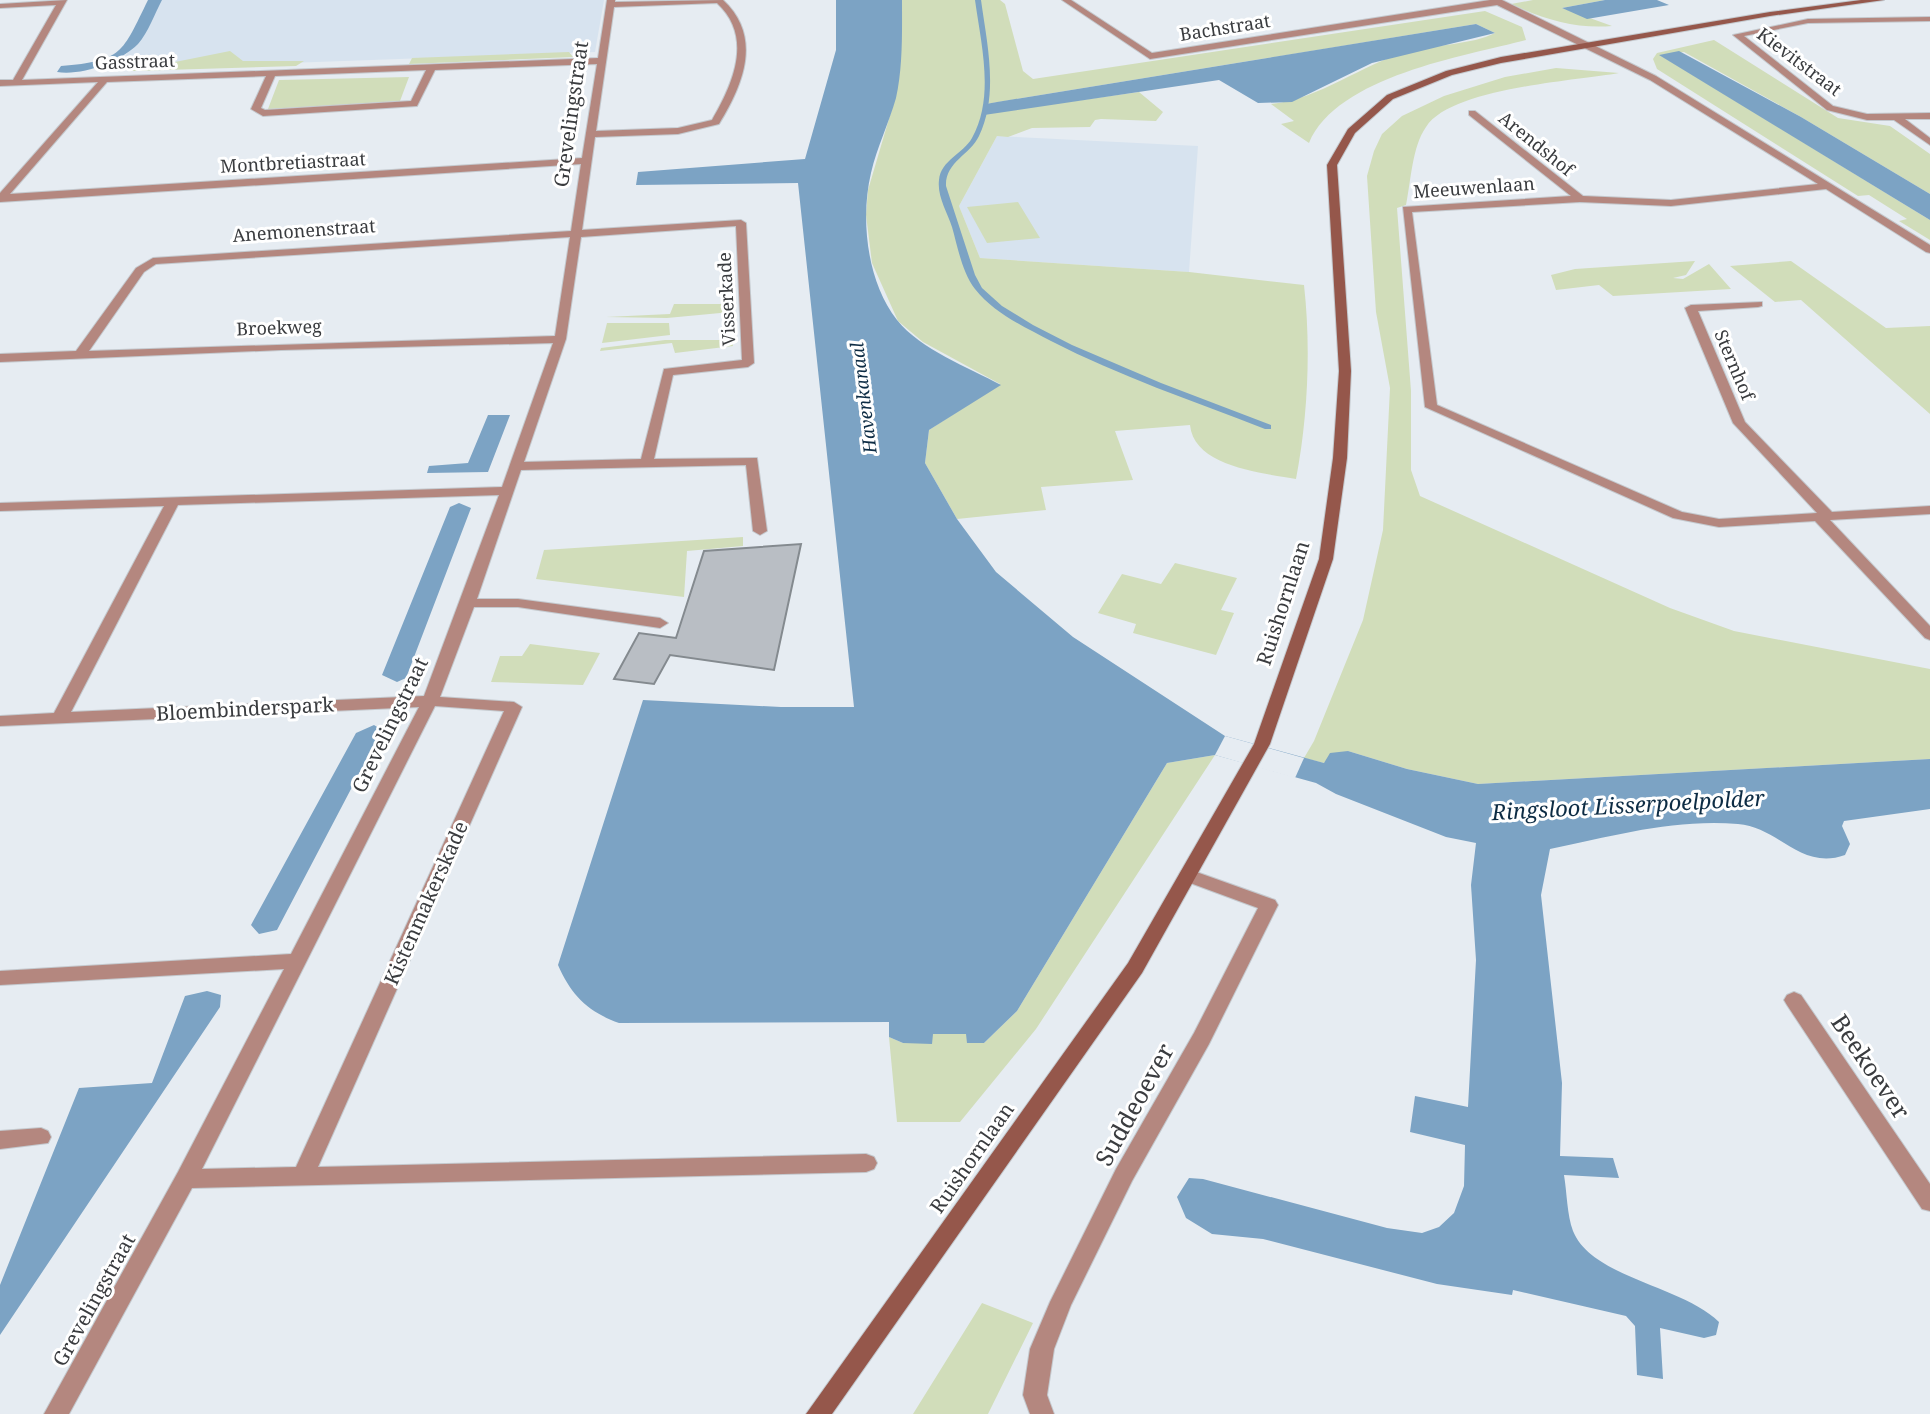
<svg xmlns="http://www.w3.org/2000/svg" width="1930" height="1414" font-family="'Noto Serif',serif">
<rect width="100%" height="100%" fill="#e6ecf2"/>
<path fill="#d7e3ef" d="M161 0H604L595 52 117 69Z
M997 136 1198 146 1189 272 980 258 959 206Z"/>
<path fill="#d1ddba" d="M902 0H1000L1005 4 1023 71 1033 79 1485 11 1522 27 1526 40C1465 56 1337 76 1309 143L1281 124 1294 121 1271 104C1321 99 1361 64 1410 51 1437 44 1471 45 1495 33L1476 24 986 104 1060 103 1139 92 1163 112 1156 121 1101 119 1095 120 1090 127 1032 128 1008 137 997 136 959 206 980 258 1189 272 1304 285C1311 347 1308 417 1296 479 1263 473 1194 467 1190 425L1115 431 1133 480 1041 487 1046 510 957 519 925 463 929 430 1000 384 923 342 898 321 872 263 866 215 868 190 896 95Z
M1533 0H1605L1562 8 1612 26C1575 29 1544 19 1511 4Z
M1714 40 1838 118 1890 126 1930 154V194L1801 117 1684 52 1660 55 1930 220V240L1899 221 1907 219 1869 195 1858 196 1657 69 1653 59 1657 53Z
M230 51 243 61H304L296 66 133 71 128 64H165Z
M569 52 573 57 409 64 412 58Z
M1556 68 1619 73C1574 81 1451 88 1426 127 1412 147 1411 181 1406 205L1397 208 1411 391V470L1420 496 1670 608 1734 631 1930 669V759L1478 784 1407 769 1348 751 1324 763 1304 758 1314 741 1363 620 1383 530 1390 388 1376 312 1367 176 1374 151 1382 134 1402 116 1444 96 1505 77Z
M409 77 400 101 268 109 279 80Z
M1018 202 1040 238 987 243 967 207Z
M1695 261 1686 275 1673 278 1683 279 1709 264 1731 289 1613 296 1599 285 1556 290 1551 275 1575 269Z
M1791 261 1886 328 1930 326V414L1801 300 1775 302 1730 266Z
M674 304H731V312L667 318 606 317 670 314Z
M607 323H669L670 335 602 343Z
M665 340H732L733 346 675 353 672 343 600 351 601 348Z
M743 537V546L687 551 684 597 536 579 544 550Z
M1175 563 1237 578 1221 610 1234 613 1216 655 1133 633 1136 624 1098 613 1122 574 1161 584Z
M530 644 600 653 583 685 491 682 500 656H522Z
M1215 755 1036 1029 960 1122H897L889 1037 903 1043H932V1034H967L984 1043 1017 1011 1167 763Z
M982 1303 1033 1323 988 1414H913Z"/>
<path fill="#7ca3c4" d="M148 0H162C155 13 148 33 138 44 120 62 82 76 57 72L61 66C123 61 122 53 148 0Z
M836 0H902C902 32 903 67 896 98 889 123 877 147 871 173 860 219 867 282 897 320 921 350 968 367 1001 385L929 430 925 463 957 519 996 572 1073 637 1225 736 1324 763 1330 753 1348 751 1407 769 1478 784 1930 759V809L1844 821 1842 826 1850 844 1845 855C1801 871 1779 827 1738 824 1671 819 1615 836 1550 849L1541 895 1562 1083 1560 1156 1613 1158 1619 1178 1564 1175C1567 1193 1567 1215 1573 1231 1592 1278 1683 1286 1719 1322L1716 1335 1704 1338 1660 1328 1663 1379 1637 1375 1635 1326 1626 1316 1513 1290 1512 1295 1437 1284 1263 1239 1212 1234 1186 1218 1177 1197 1189 1178 1203 1179 1387 1228 1422 1233 1439 1227 1454 1213 1464 1186 1465 1145 1410 1132 1415 1096 1468 1107 1476 960 1471 885 1476 843 1446 837 1336 794 1316 783 1215 755 1167 763 1017 1011 984 1043H967L966 1034H933L932 1044 903 1043 889 1037V1022L619 1023C588 1012 571 995 558 965L643 700 781 707H854L798 183 636 185 638 172 805 159 836 50Z
M1605 0H1657L1669 5 1587 19 1562 8Z
M1476 24 1495 33 1372 63 1292 102 1258 103 1219 80 984 115 986 104 997 102Z
M1679 51 1801 117 1930 194V220L1659 55Z
M488 415H510L488 472 427 473 429 466 468 463Z
M459 503 471 508 406 678 397 682 382 675 450 507Z
M374 725 382 730 277 930 259 934 251 925 356 733Z
M207 991 221 995 220 1007 0 1335V1285L79 1088 152 1083 185 996Z"/>
<path fill="#e6ecf2" d="M1225 736 1304 758 1295 778 1215 755Z"/>
<g fill="none" stroke-linecap="round" stroke-linejoin="round">
<path fill="#7ca3c4" fill-rule="evenodd" d="M975 0H981C987 44 999 94 979 136 970 155 945 162 946 186L975 275 982 288 1002 306 1033 325 1072 345 1161 383 1271 425V429H1265C1193 401 1119 376 1051 341 1024 327 994 313 975 289 962 272 958 248 952 227 947 212 937 196 939 180 941 160 963 154 972 138 995 97 981 44 975 0Z"/>
</g>
<path fill="#b9bec4" stroke="#848a8f" stroke-width="2" d="M801 544 774 670 670 655 654 684 614 679 639 633 676 638 704 551Z"/>
<g fill="none" stroke-linecap="round" stroke-linejoin="round">
<g stroke="#c4c9ce" stroke-width="2">
<path id="street" d="M67 0 22 80 598 58 607 0H615V2L723 0C763 37 743 85 719 124L678 134 595 137 582 230 741 220 746 223 754 363 748 367 673 375 654 459 757 458 767 531 760 535 753 531 746 465 521 470 477 599H518L660 618 668 623 660 628 518 607H474L440 697 514 702 522 707 318 1167 866 1154 874 1157 877 1163 874 1169 866 1172 192 1188 69 1414H44L178 1172 284 969 0 985V971L291 954 419 707 0 726V716L54 713 164 506 0 511V503L502 487 553 343 281 350 0 362V354L76 351 136 268 153 258 571 231 581 164 0 202V193L98 82 0 86V80H13L56 5 0 8V4ZM717 3C754 37 733 84 712 120L678 128 596 131 614 7ZM597 64 582 158 10 194 107 82 266 76 251 109 263 116 417 106 435 70ZM426 70 411 101 265 110 261 108 275 76ZM736 226 742 360 664 369 641 459 524 462 566 339 581 237ZM570 237 555 336 89 351 144 272 156 264ZM499 495 424 696 71 712 178 505ZM435 706 504 711 296 1167 202 1169Z
M1062 0H1071L1152 53 1490 0H1502L1656 76 1930 245V253L1926 252 1826 189 1671 206 1580 202 1412 212 1437 405 1682 512 1719 519 1817 513 1733 423 1685 308 1691 305 1762 302V306L1758 307 1698 311 1745 422 1832 512 1930 506V514L1830 520 1930 626V640L1925 638 1815 521 1719 527 1673 518 1425 407 1403 207 1571 196 1469 115V111H1475L1583 196 1671 200 1818 184 1650 80 1497 5 1150 59Z
M1930 17V21L1808 23 1744 36 1833 106 1867 114 1930 113V119H1905L1930 138V145L1894 120H1867L1827 110 1733 35 1808 19Z
M1188 869 1275 900 1278 905 1209 1044 1132 1181 1071 1305 1054 1349 1047 1395 1054 1414H1030L1023 1395 1030 1349 1050 1302 1116 1169 1194 1033 1258 908 1182 880 1179 875 1182 870Z
M1794 992 1801 995 1930 1184V1211L1922 1209 1787 1005 1784 1000 1787 995Z
M41 1128 48 1131 51 1137 48 1143 0 1149V1131Z"/>
</g>
<g stroke="#c4c9ce" stroke-width="2">
<path id="secondary" d="M1861 0H1884L1770 16 1501 63 1452 75 1393 99 1355 133 1337 165 1351 371 1347 458 1333 559 1270 744 1142 973 832 1414H806L1128 963 1254 744 1319 559 1333 458 1339 371 1327 165 1348 129 1387 95 1446 71 1501 57 1770 12Z"/>
</g>
<use href="#street" fill="#b4877f" fill-rule="evenodd"/>
<use href="#secondary" fill="#95574b" fill-rule="evenodd"/>
</g>
<g text-anchor="middle" stroke-width="6" stroke-linejoin="round" paint-order="stroke">
<g font-size="18" fill="#3a3c3f" stroke="#fff">
<text transform="translate(1225 28) rotate(-9)" y="6">Bachstraat</text>
<text transform="translate(135 62) rotate(-2)" y="6">Gasstraat</text>
<text transform="translate(1799 62) rotate(37)" y="6">Kievitstraat</text>
<text transform="translate(1536 144) rotate(39)" y="6">Arendshof</text>
<text transform="translate(293 163) rotate(-3)" y="6">Montbretiastraat</text>
<text transform="translate(1474 188) rotate(-4)" y="6">Meeuwenlaan</text>
<text transform="translate(304 231) rotate(-4)" y="6">Anemonenstraat</text>
<text transform="translate(727 299) rotate(-93)" y="6">Visserkade</text>
<text transform="translate(279 328) rotate(-2)" y="6">Broekweg</text>
<text transform="translate(1734 365) rotate(67)" y="6">Sternhof</text>
</g>
<g font-size="18" font-style="italic" fill="#0d2c44" stroke="#fff">
<text transform="translate(864 398) rotate(-97)" y="6">Havenkanaal</text>
</g>
<g font-size="20" fill="#3a3c3f" stroke="#fff">
<text transform="translate(571 114) rotate(-82)" y="7">Grevelingstraat</text>
<text transform="translate(1283 603) rotate(-72)" y="7">Ruishornlaan</text>
<text transform="translate(245 709) rotate(-3)" y="7">Bloembinderspark</text>
<text transform="translate(390 725) rotate(-64)" y="7">Grevelingstraat</text>
<text transform="translate(426 903) rotate(-66)" y="7">Kistenmakerskade</text>
<text transform="translate(972 1158) rotate(-55)" y="7">Ruishornlaan</text>
<text transform="translate(94 1300) rotate(-61)" y="7">Grevelingstraat</text>
</g>
<g font-size="22" font-style="italic" fill="#0d2c44" stroke="#fff">
<text transform="translate(1628 805) rotate(-3)" y="8">Ringsloot Lisserpoelpolder</text>
</g>
<g font-size="24" fill="#3a3c3f" stroke="#fff">
<text transform="translate(1870 1067) rotate(56)" y="8">Beekoever</text>
<text transform="translate(1135 1105) rotate(-61)" y="8">Suddeoever</text>
</g>
</g>
</svg>
